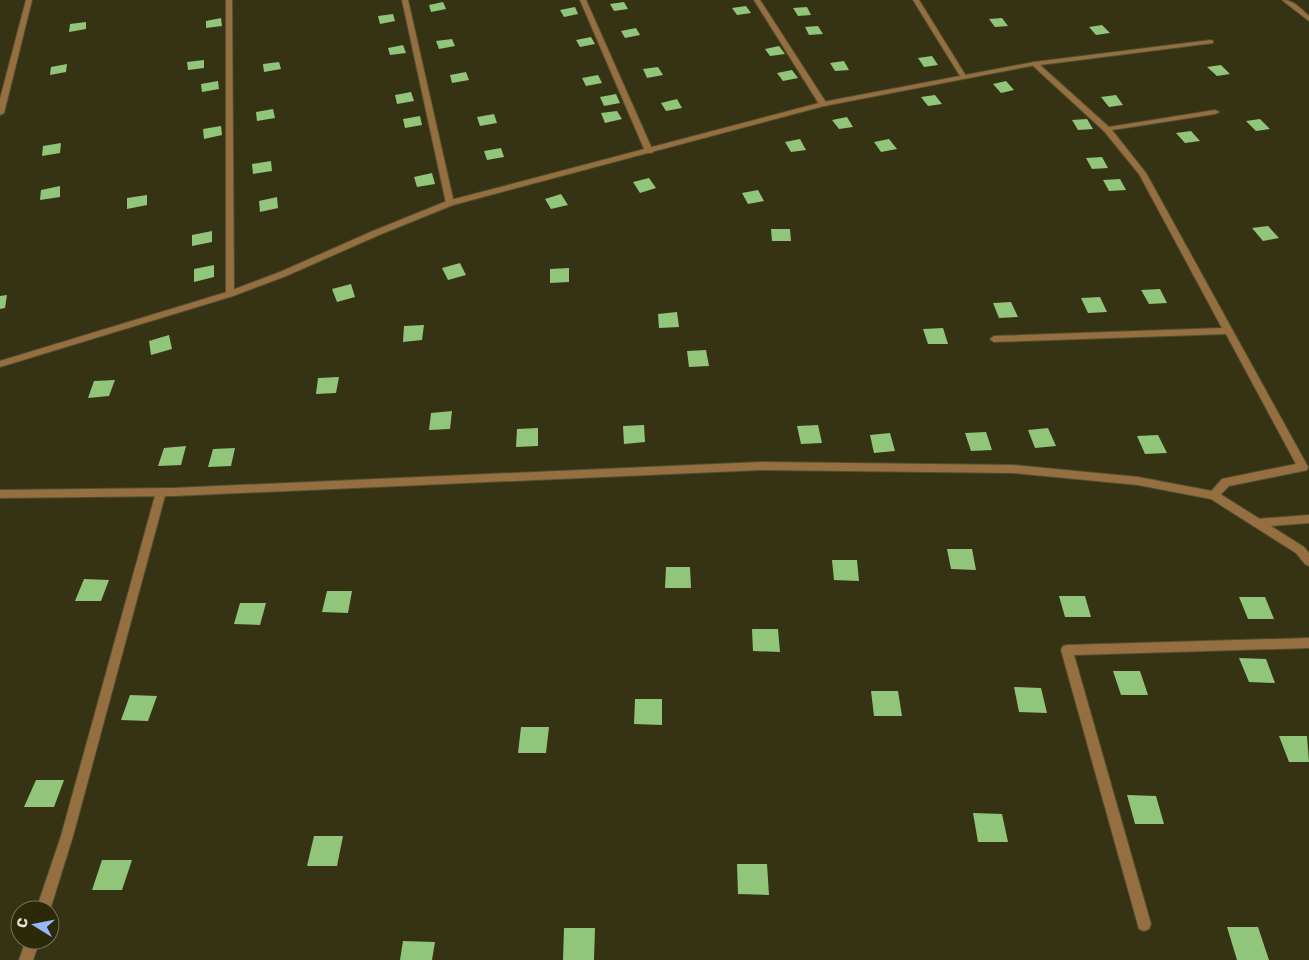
<svg xmlns="http://www.w3.org/2000/svg" width="1309" height="960" font-family="Rubik,sans-serif">
<rect width="100%" height="100%" fill="#363314"/>
<path fill="#91c579" d="M443 2 446 9 431 12 429 5Z
M624 2 628 9 614 11 610 4Z
M746 6 751 13 737 15 732 8Z
M575 7 578 14 564 17 560 10Z
M807 7 811 15 798 16 793 8Z
M393 14 395 21 380 24 378 16Z
M221 18 222 26 206 28V21Z
M1002 18 1008 26 995 27 989 19Z
M86 22V29L69 32 70 24Z
M1102 25 1110 33 1096 35 1089 27Z
M818 26 823 34 809 35 805 27Z
M636 28 640 35 625 38 621 31Z
M591 37 595 44 580 47 576 40Z
M452 39 455 46 439 49 436 41Z
M403 45 406 53 390 55 388 48Z
M779 46 785 54 770 56 765 49Z
M932 56 938 65 924 67 918 58Z
M204 60V68L188 70 187 62Z
M844 61 849 70 835 71 830 63Z
M279 62 281 69 264 72 263 64Z
M67 64 66 72 50 75 51 67Z
M1221 65 1230 74 1217 76 1207 67Z
M658 67 663 75 647 78 643 69Z
M792 70 798 78 783 81 777 73Z
M466 72 469 80 452 83 450 75Z
M598 75 602 83 586 86 582 78Z
M218 81 219 89 202 92 201 84Z
M1006 81 1014 90 1001 93 993 84Z
M411 92 414 101 397 104 395 95Z
M616 94 620 103 604 106 600 97Z
M935 95 942 104 928 106 921 97Z
M1116 95 1123 105 1109 107 1101 97Z
M677 99 682 108 666 111 661 103Z
M273 109 275 118 257 121 256 112Z
M617 111 622 119 605 123 601 113Z
M494 114 497 123 480 126 477 117Z
M420 116 422 125 405 128 403 119Z
M847 117 853 127 839 129 832 120Z
M1087 119 1093 129 1078 130 1072 120Z
M1260 119 1270 129 1256 131 1246 121Z
M221 126 222 135 204 139 203 129Z
M1191 131 1200 141 1185 143 1176 133Z
M800 139 806 150 791 152 785 142Z
M889 139 897 149 881 152 874 142Z
M61 143 60 153 42 156 43 146Z
M501 148 504 157 487 160 484 151Z
M1102 157 1108 168 1092 169 1086 158Z
M271 161 272 171 253 174 252 164Z
M432 173 435 184 417 187 414 177Z
M649 178 656 188 640 193 633 182Z
M1120 179 1126 190 1109 191 1103 180Z
M60 186V197L40 200 41 190Z
M758 190 764 201 748 204 742 193Z
M561 194 568 205 551 209 545 199Z
M147 195V205L127 209V198Z
M277 197 278 208 260 212 259 201Z
M1268 226 1279 238 1263 241 1252 228Z
M771 229H790L791 241H772Z
M212 231V242L192 246V235Z
M460 263 466 275 448 280 442 268Z
M214 265V277L194 282V269Z
M569 268V282L550 283V269Z
M351 284 355 297 337 302 332 289Z
M1160 289 1167 303 1149 304 1141 290Z
M7 295 5 308 0 309V296Z
M1100 297 1107 312 1088 313 1081 298Z
M1011 302 1018 317 999 318 993 303Z
M677 312 679 327 659 328 658 314Z
M424 325 422 340 403 342 404 326Z
M943 328 948 344H928L923 329Z
M169 335 172 349 151 355 149 341Z
M706 350 709 366 689 367 687 351Z
M339 377 336 393 316 394 318 378Z
M115 380 109 396 88 398 94 381Z
M452 411 450 429 429 430 431 413Z
M644 425 645 442 624 444 623 426Z
M818 425 822 443 801 444 797 426Z
M538 428V446L516 447 517 429Z
M1048 428 1056 446 1035 448 1028 430Z
M986 432 992 450 971 451 965 433Z
M890 433 895 451 874 453 870 435Z
M1158 435 1167 453 1145 454 1137 436Z
M186 446 181 465 158 466 164 448Z
M235 448 231 466 208 467 213 449Z
M947 549H972L976 570 951 569Z
M832 560H857L859 581 834 580Z
M666 567H690L691 588H665Z
M84 579 109 580 101 601H75Z
M327 591H352L348 613 322 612Z
M1059 596H1085L1091 617H1065Z
M1239 597H1265L1274 619H1248Z
M240 603H266L260 625 234 624Z
M752 629H778L780 652 753 651Z
M1239 658 1266 659 1275 683 1249 682Z
M1113 671H1140L1148 695H1121Z
M1014 687 1041 688 1047 713 1019 712Z
M871 691H898L902 716H874Z
M130 695 157 696 148 721 121 720Z
M635 699H662V725L634 724Z
M521 727H549L546 753H518Z
M1279 736H1307L1309 762H1289Z
M36 780H64L54 807H24Z
M1127 795 1156 796 1164 824H1135Z
M973 813 1002 814 1008 842H978Z
M314 836H343L337 866H307Z
M102 860H132L122 890H92Z
M737 864H767L769 895 738 894Z
M1227 927H1258L1269 960H1237Z
M564 928H595L594 960H563Z
M403 941 435 942 432 960H400Z"/>
<g fill="none" stroke-linecap="round" stroke-linejoin="round">
<g stroke="#524f32" stroke-width="2">
<path id="lane" d="M26 0H32L4 113 0 115V99Z
M226 0H232L234 294 230 297 226 294Z
M402 0H408L454 203 450 206 446 203Z
M580 0H586L653 151 652 153H646L645 151Z
M754 0H760L827 104 826 106 819 104Z
M913 0H919L966 76 965 77 960 76Z
M1282 0C1294 0 1300 8 1309 16V21Z
M1211 40 1213 41V43L1040 65 1109 127 1215 110 1219 112 1215 114 1112 130 1146 173 1308 467 1307 470 1303 471 1229 486 1217 498H1209L1208 495 1222 479 1296 464 1226 334 994 342 990 339 994 336 1222 328 1139 174 1104 131 1031 64 1034 62Z
M161 488 165 489 166 492 73 836 50 910H36L61 836 156 492 157 489Z
M1309 515V523L1257 527 1253 526 1252 523 1253 520 1257 519Z
M1309 638V648L1074 655 1151 924 1149 929 1144 931 1139 929 1061 650 1063 646 1067 645Z
M26 940H40L33 960H19Z"/>
</g>
<g stroke="#524f32" stroke-width="2">
<path id="street" d="M1034 62 1036 63V65L824 106 453 205 379 235 286 276 233 296 0 367V361L227 292 280 272 373 231 447 201 823 102Z
M761 462 1013 465 1138 477 1217 492 1304 547 1309 553V566L1305 564 1296 553 1211 499 1138 485 1013 473 761 470 174 496 0 498V490L174 488Z"/>
</g>
<use href="#lane" fill="#956f40" fill-rule="evenodd"/>
<use href="#street" fill="#956f40" fill-rule="evenodd"/>
</g>
<g transform="translate(35 925) rotate(280)"><circle r="24" fill="#2c2909" stroke="#767359"/>
<path d="M0-4L9 19L0 12L-9 19Z" fill="#96b6fd"/>
<text y="-8" font-size="14" font-weight="bold" text-anchor="middle" fill="#e4e3d1">С</text>
</g>
</svg>
